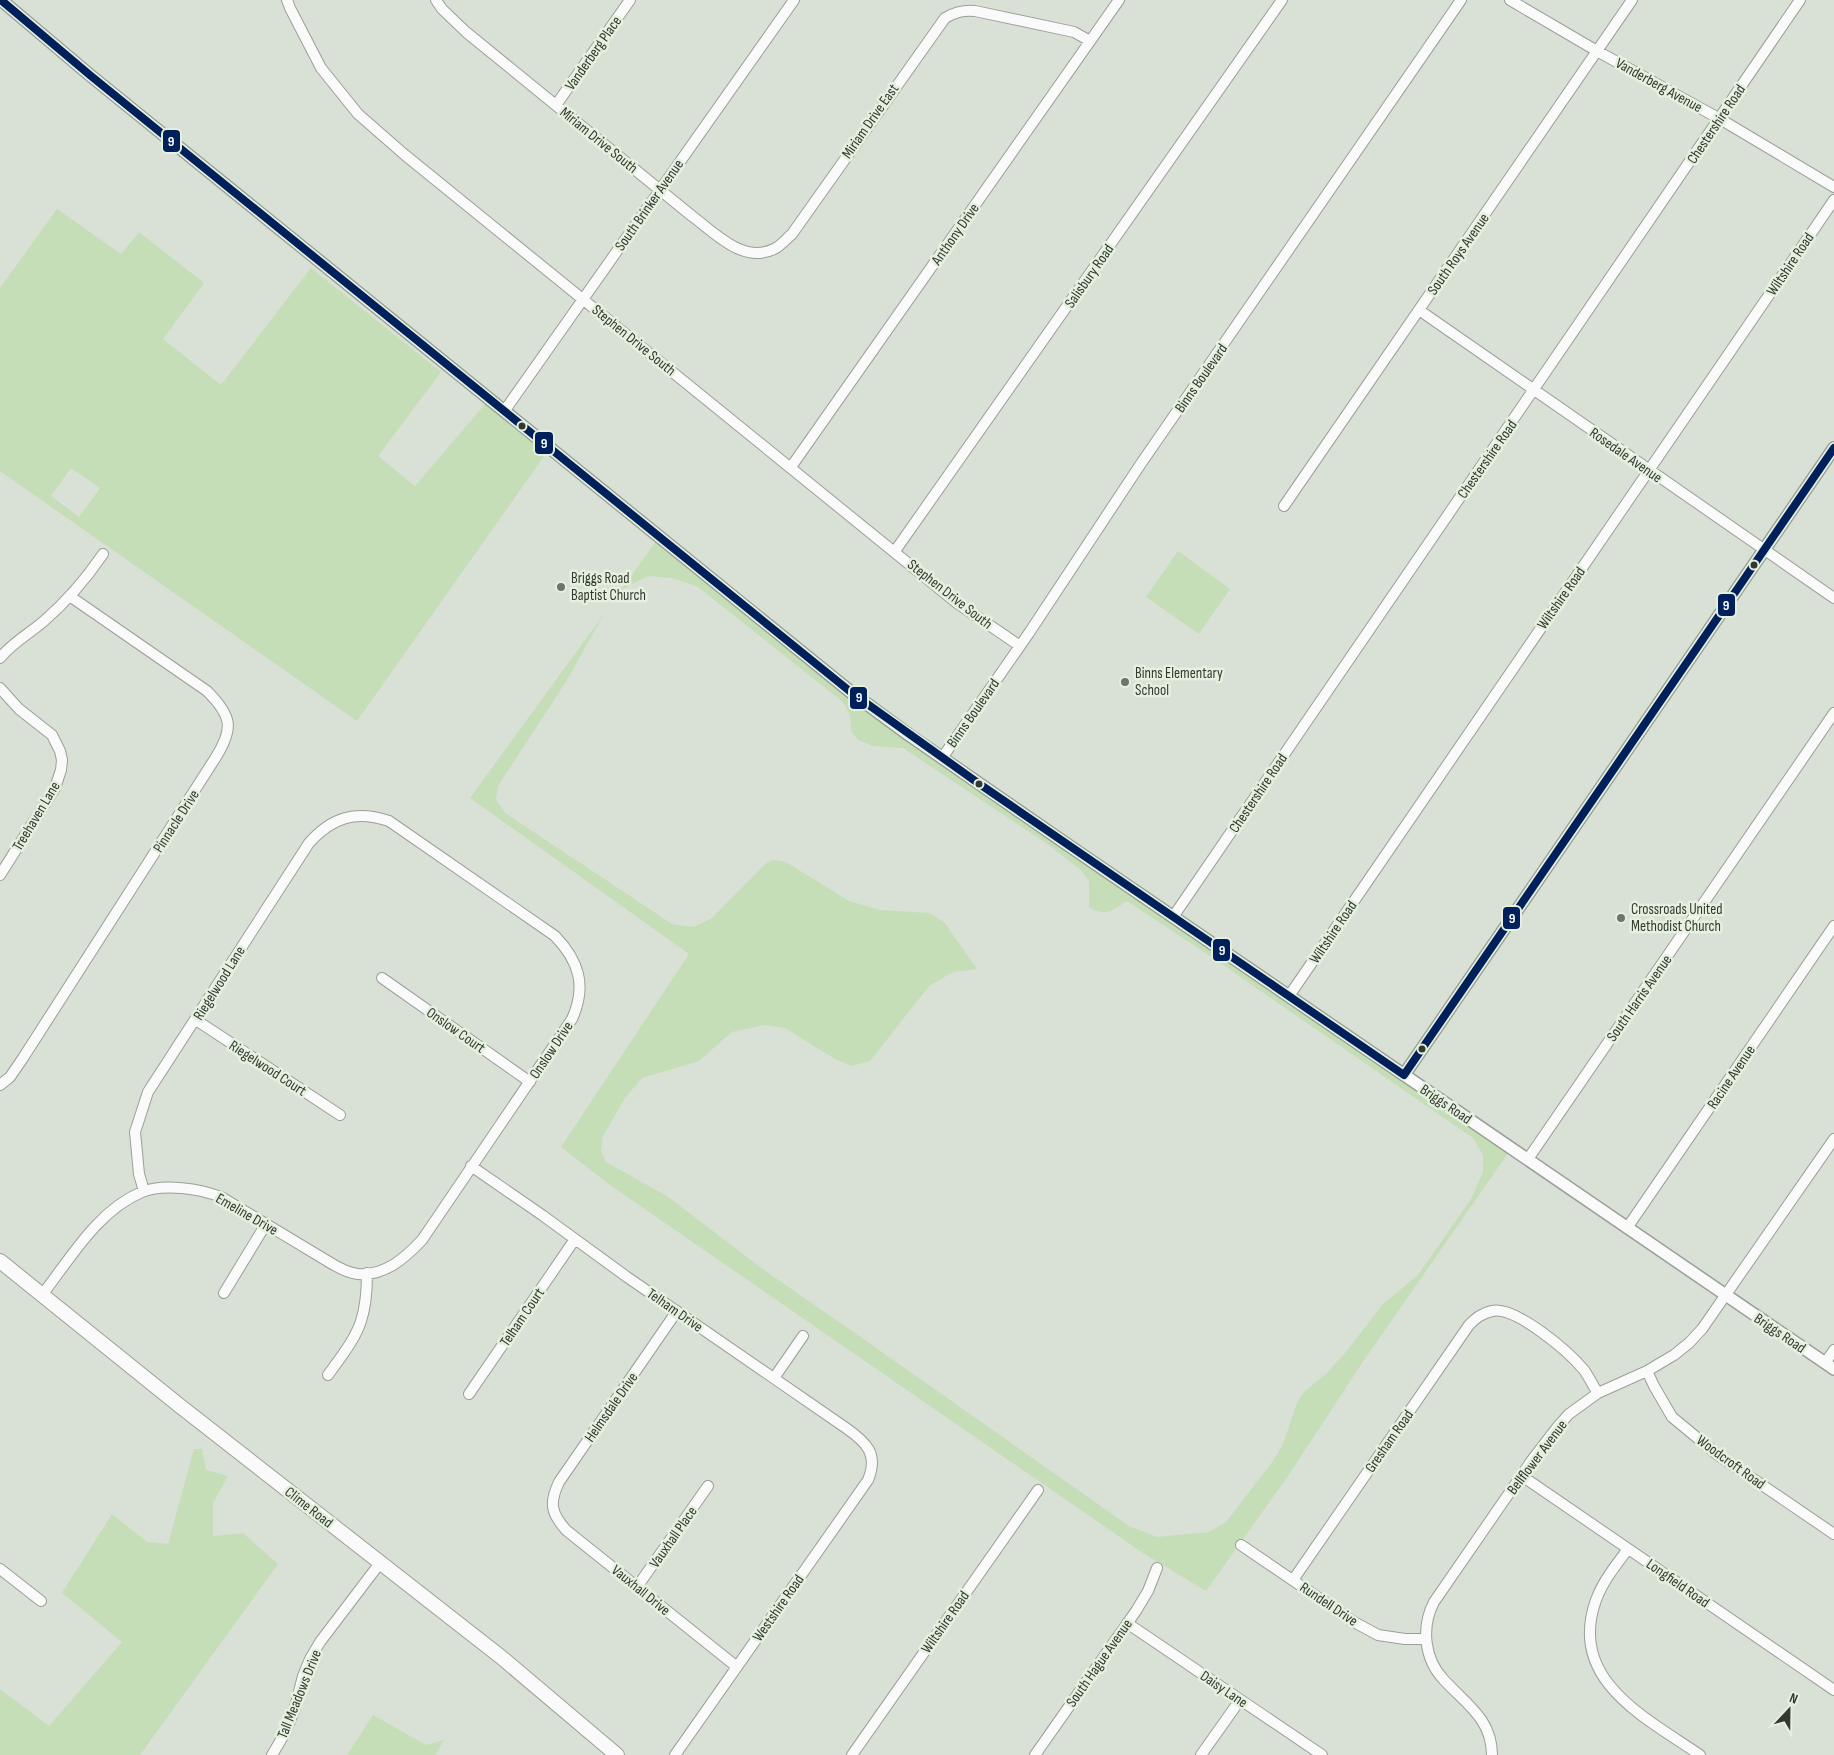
<svg xmlns="http://www.w3.org/2000/svg" width="1834" height="1755" font-family="'Sofia Sans Condensed',sans-serif">
<rect width="100%" height="100%" fill="#d9e0d6"/>
<path fill="#c5deb7" fill-rule="evenodd" d="M57 209 121 254 139 232 204 283 163 339 221 385 311 268 441 372 378 456 415 486 486 403 547 452 357 721 0 471V288ZM71 468 100 488 79 517 51 496Z
M657 540 907 741 941 762 1509 1152 1362 1363 1288 1476 1206 1591 1143 1553 610 1185 561 1147 689 954 470 798 604 614 567 680 498 786 496 799 505 813 672 924 694 927 712 918 765 864 773 860 786 862 849 901 880 910 929 913 944 922 977 969 953 972 929 986 870 1061 852 1066 835 1059 785 1028 764 1025 732 1032 699 1061 642 1078 625 1098 603 1136 601 1151 606 1162 667 1196 764 1270 852 1331 1129 1526 1157 1537 1209 1532 1226 1522 1273 1461 1283 1444 1297 1403 1303 1393 1328 1372 1345 1353 1383 1304 1418 1275 1471 1199 1483 1172V1155L1473 1138 1213 958 1127 901C1111 911 1106 917 1089 907V881L1081 870 1046 843 903 748 873 746 858 740 851 731 850 715 843 702 698 587 672 578 648 576 621 590Z
M1178 551 1230 589 1199 634 1146 597Z
M194 1449H202L206 1470 228 1476 213 1503V1536L243 1533 278 1564 140 1755H0V1689L49 1726 122 1642 62 1593 112 1514 147 1542 168 1544Z
M373 1715 426 1745 444 1740 435 1755H347Z"/>
<g fill="none" stroke-linecap="round" stroke-linejoin="round">
<g stroke="#9aa098" stroke-width="12">
<path id="minor" d="M287 0 290 8 321 68 358 114 405 155 957 603 1020 646
M436 0 442 9 466 32 692 216C715 233 743 264 774 249 781 246 787 238 792 234L945 18C955 12 963 10 975 11L1074 32 1090 41
M1510 0 1597 51 1720 119 1834 187
M556 105 630 0
M1419 310 1834 598
M505 410 794 0
M791 467 1119 0
M1284 506 1632 0
M895 551 1282 0
M0 658C13 642 29 634 44 621 67 601 86 579 103 554
M0 688 19 709 52 735 60 751 62 760 61 770 55 788 0 875
M942 758 1029 633 1140 465 1461 0
M1173 917 1800 0
M382 978 530 1082
M1289 996 1834 200
M196 1020 340 1115
M0 1085 10 1077 23 1058 216 757C234 728 232 716 207 691L71 597
M1528 1159 1834 713
M471 1166 542 1215 627 1277 846 1428C866 1442 879 1454 868 1480L675 1755
M1627 1228 1834 926
M224 1293 266 1224
M42 1295C70 1259 98 1210 142 1192 164 1183 200 1189 221 1197L329 1262C337 1267 348 1273 358 1274 385 1276 405 1258 422 1240L572 1019C587 986 579 961 555 936L389 821C356 810 332 817 309 843L148 1092 135 1132 139 1174 144 1191
M677 1311 559 1482C549 1503 551 1513 566 1530L737 1667
M1825 1363 1834 1350
M1647 1371 1654 1386 1672 1417 1718 1455 1834 1534
M328 1375C340 1358 355 1340 361 1321 366 1306 367 1289 367 1273
M774 1378 803 1336
M469 1394 575 1239
M1522 1476 1834 1690
M1241 1545 1354 1622 1378 1635 1405 1639H1426
M1628 1549C1616 1565 1603 1581 1596 1600 1567 1680 1646 1718 1700 1755
M0 1569 41 1601
M1293 1580 1469 1325C1476 1318 1482 1313 1492 1311 1516 1306 1569 1352 1584 1370 1589 1377 1593 1386 1598 1393
M637 1587 708 1486
M1127 1623 1322 1755
M272 1755 285 1733 294 1711 303 1676 310 1659 320 1642 380 1563
M852 1755 1038 1490
M1035 1755 1136 1611 1148 1591 1157 1568
M1201 1755 1240 1700
M1492 1755C1492 1719 1466 1704 1444 1680 1424 1659 1421 1627 1434 1602L1532 1460 1559 1425 1569 1414 1598 1393 1647 1371 1674 1355 1689 1343 1702 1329 1834 1139"/>
</g>
<g stroke="#9aa098" stroke-width="14">
<path id="tertiary" d="M1 0 91 76 852 693 909 735 1065 843 1834 1369
M1404 1075 1834 448"/>
</g>
<g stroke="#9aa098" stroke-width="16">
<path id="secondary" d="M0 1261 180 1406 501 1657 617 1755"/>
</g>
<use href="#minor" stroke="#f9faf9" stroke-width="10"/>
<use href="#tertiary" stroke="#f9faf9" stroke-width="11"/>
<use href="#secondary" stroke="#f9faf9" stroke-width="14"/>
<g stroke="#e5f1df" stroke-width="11">
<path id="bus-1" d="M1 0 91 76 852 693 978 783 1404 1075
M1404 1075 1834 448"/>
</g>
<use href="#bus-1" stroke="#00205b" stroke-width="8"/>
</g>
<g fill="#343831" stroke="#e5f1df" stroke-width="2">
<circle cx="522" cy="426" r="4.5"/>
<circle cx="1754" cy="565" r="4.5"/>
<circle cx="979" cy="784" r="4.5"/>
<circle cx="1422" cy="1049" r="4.5"/>
</g>
<g fill="#6e736b" stroke="#e5f1df" stroke-width="2">
<circle cx="561" cy="587" r="5"/>
<circle cx="1125" cy="682" r="5"/>
<circle cx="1621" cy="918" r="5"/>
</g>
<g text-anchor="middle" stroke-width="5" stroke-linejoin="round" paint-order="stroke">
<g font-size="15" fill="#343831" stroke="#e5f1df">
<text transform="translate(593 53) rotate(-55)" y="5">Vanderberg Place</text>
<text transform="translate(1659 85) rotate(29)" y="5">Vanderberg Avenue</text>
<text transform="translate(870 121) rotate(-55)" y="5">Miriam Drive East</text>
<text transform="translate(1716 124) rotate(-56)" y="5">Chestershire Road</text>
<text transform="translate(599 140) rotate(39)" y="5">Miriam Drive South</text>
<text transform="translate(649 205) rotate(-55)" y="5">South Brinker Avenue</text>
<text transform="translate(955 234) rotate(-55)" y="5">Anthony Drive</text>
<text transform="translate(1458 254) rotate(-55)" y="5">South Roys Avenue</text>
<text transform="translate(1790 264) rotate(-56)" y="5">Wiltshire Road</text>
<text transform="translate(1089 276) rotate(-55)" y="5">Salisbury Road</text>
<text transform="translate(634 340) rotate(39)" y="5">Stephen Drive South</text>
<text transform="translate(1201 378) rotate(-55)" y="5">Binns Boulevard</text>
<text transform="translate(1626 455) rotate(35)" y="5">Rosedale Avenue</text>
<text transform="translate(1487 459) rotate(-55)" y="5">Chestershire Road</text>
<text transform="translate(950 594) rotate(38)" y="5">Stephen Drive South</text>
<text transform="translate(1561 598) rotate(-55)" y="5">Wiltshire Road</text>
<text transform="translate(973 713) rotate(-55)" y="5">Binns Boulevard</text>
<text transform="translate(1258 793) rotate(-56)" y="5">Chestershire Road</text>
<text transform="translate(36 816) rotate(-59)" y="5">Treehaven Lane</text>
<text transform="translate(176 821) rotate(-57)" y="5">Pinnacle Drive</text>
<text transform="translate(1333 932) rotate(-56)" y="5">Wiltshire Road</text>
<text transform="translate(219 983) rotate(-58)" y="5">Riegelwood Lane</text>
<text transform="translate(1639 998) rotate(-55)" y="5">South Harris Avenue</text>
<text transform="translate(456 1030) rotate(35)" y="5">Onslow Court</text>
<text transform="translate(551 1050) rotate(-56)" y="5">Onslow Drive</text>
<text transform="translate(268 1068) rotate(33)" y="5">Riegelwood Court</text>
<text transform="translate(1731 1077) rotate(-56)" y="5">Racine Avenue</text>
<text transform="translate(1446 1104) rotate(34)" y="5">Briggs Road</text>
<text transform="translate(247 1214) rotate(30)" y="5">Emeline Drive</text>
<text transform="translate(675 1310) rotate(35)" y="5">Telham Drive</text>
<text transform="translate(522 1317) rotate(-56)" y="5">Telham Court</text>
<text transform="translate(1780 1333) rotate(34)" y="5">Briggs Road</text>
<text transform="translate(611 1407) rotate(-55)" y="5">Helmsdale Drive</text>
<text transform="translate(1389 1441) rotate(-55)" y="5">Gresham Road</text>
<text transform="translate(1537 1457) rotate(-53)" y="5">Bellflower Avenue</text>
<text transform="translate(1731 1462) rotate(36)" y="5">Woodcroft Road</text>
<text transform="translate(309 1507) rotate(38)" y="5">Clime Road</text>
<text transform="translate(673 1537) rotate(-55)" y="5">Vauxhall Place</text>
<text transform="translate(1678 1583) rotate(35)" y="5">Longfield Road</text>
<text transform="translate(641 1590) rotate(39)" y="5">Vauxhall Drive</text>
<text transform="translate(1329 1604) rotate(34)" y="5">Rundell Drive</text>
<text transform="translate(778 1608) rotate(-55)" y="5">Westshire Road</text>
<text transform="translate(945 1622) rotate(-55)" y="5">Wiltshire Road</text>
<text transform="translate(1099 1663) rotate(-55)" y="5">South Hague Avenue</text>
<text transform="translate(1224 1689) rotate(34)" y="5">Daisy Lane</text>
<text transform="translate(299 1694) rotate(-68)" y="5">Tall Meadows Drive</text>
</g>
<g font-size="15" fill="#343831" stroke="#e5f1df" text-anchor="start">
<text x="571" y="583">Briggs Road<tspan x="571" dy="17">Baptist Church</tspan></text>
<text x="1135" y="678">Binns Elementary<tspan x="1135" dy="17">School</tspan></text>
<text x="1631" y="914">Crossroads United<tspan x="1631" dy="17">Methodist Church</tspan></text>
</g>
</g>
<g stroke="#e5f1df" stroke-width="2">
<rect x="162" y="129" width="19" height="24" rx="5" fill="#00205b"/>
<rect x="534" y="431" width="20" height="24" rx="5" fill="#00205b"/>
<rect x="1717" y="593" width="19" height="24" rx="5" fill="#00205b"/>
<rect x="849" y="686" width="19" height="24" rx="5" fill="#00205b"/>
<rect x="1502" y="906" width="19" height="24" rx="5" fill="#00205b"/>
<rect x="1212" y="938" width="19" height="24" rx="5" fill="#00205b"/>
</g>
<g font-size="14" text-anchor="middle" font-weight="bold" fill="#fff">
<text x="171" y="146">9</text>
<text x="544" y="448">9</text>
<text x="1726" y="610">9</text>
<text x="859" y="702">9</text>
<text x="1512" y="923">9</text>
<text x="1222" y="955">9</text>
</g>
<g transform="translate(1789 1710) rotate(22)" stroke="#e5f1df" stroke-width="4" paint-order="stroke">
<path d="M0-4L9 19L0 12L-9 19Z" fill="#343831"/>
<text y="-8" font-size="14" font-weight="bold" text-anchor="middle" fill="#343831">N</text>
</g>
</svg>
